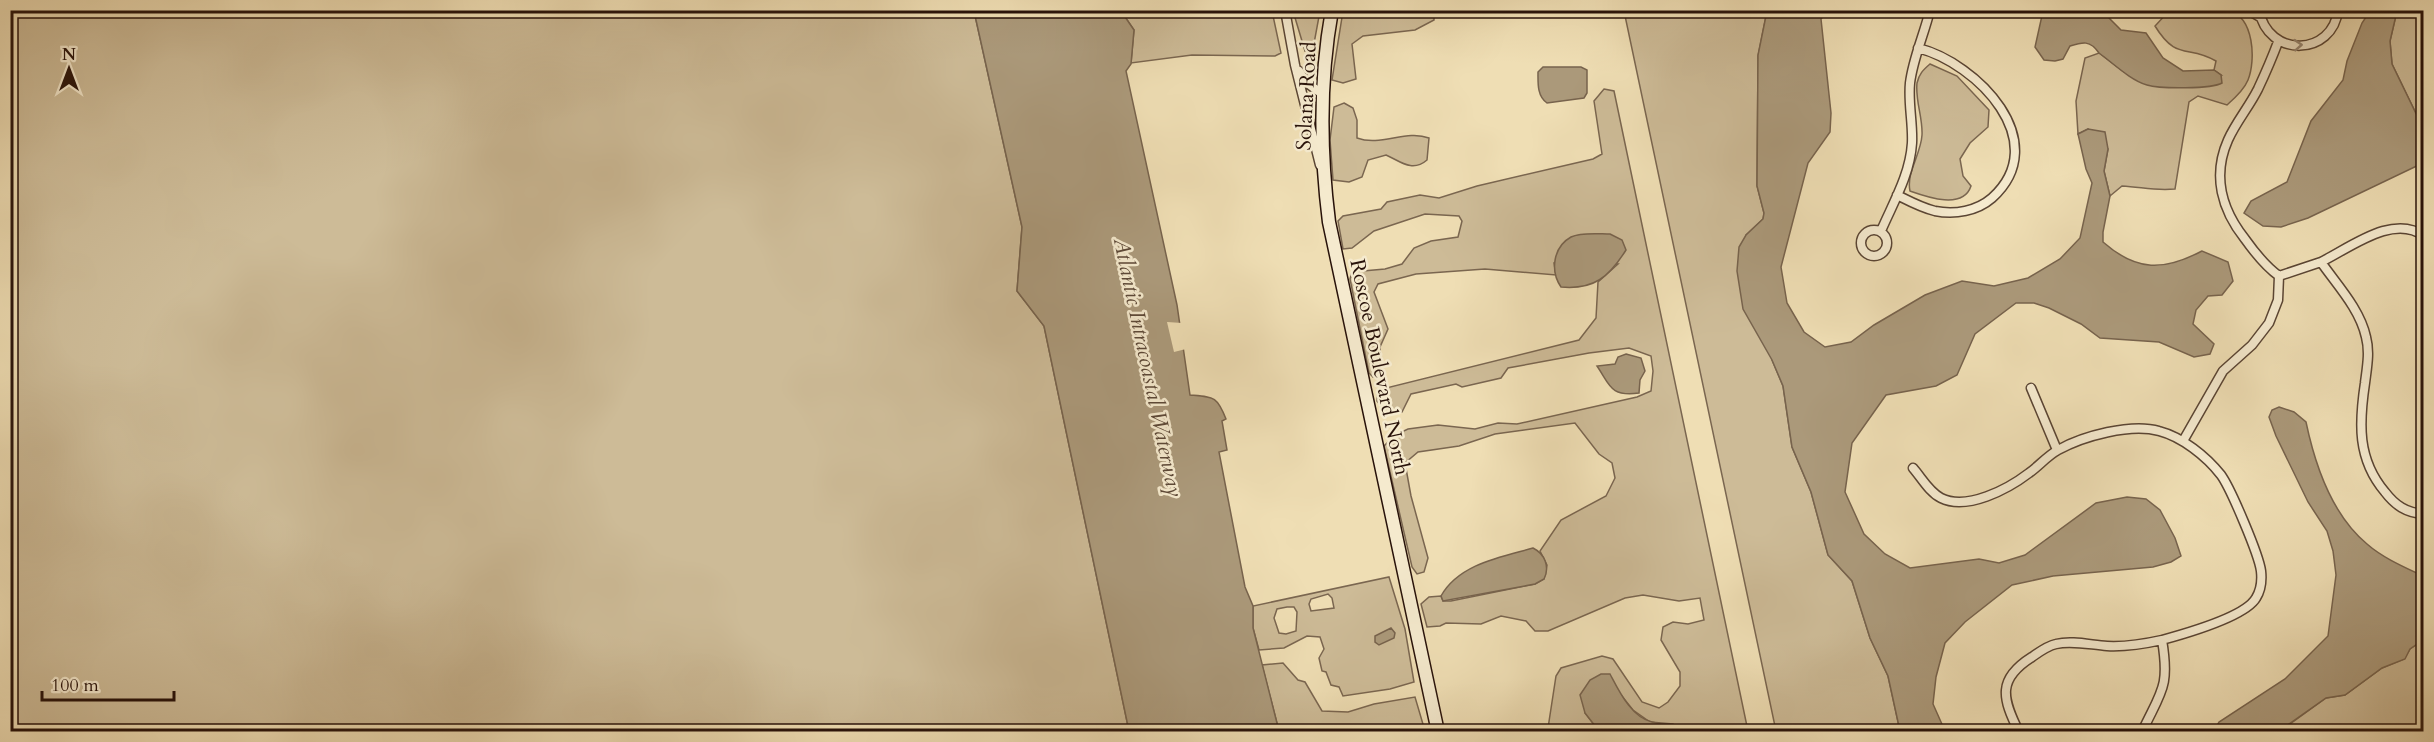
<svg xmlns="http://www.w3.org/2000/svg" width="2434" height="742" font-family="Cardo,serif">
<rect width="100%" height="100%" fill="#efdeb4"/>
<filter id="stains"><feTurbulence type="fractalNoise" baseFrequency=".00333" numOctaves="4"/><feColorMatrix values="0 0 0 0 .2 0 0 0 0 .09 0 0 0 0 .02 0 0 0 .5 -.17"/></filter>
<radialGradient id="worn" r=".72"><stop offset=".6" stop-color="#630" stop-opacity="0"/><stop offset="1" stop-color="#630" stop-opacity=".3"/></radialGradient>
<path fill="#cdbb97" stroke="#7a6650" stroke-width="1.5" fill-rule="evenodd" d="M10 11H974L1022 227 1017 291 1044 326 1129 731H11Z
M1121 11H1272L1281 53 1275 56 1192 55 1131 63 1134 30Z
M1293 11H1320L1313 49 1305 51Z
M1343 11H1434V20L1415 30 1363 36 1352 44 1356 79 1343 83 1332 80Z
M1624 11H1767L1758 56 1757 186 1764 213 1763 219 1746 235 1772 360 1783 386 1792 447 1811 492 1828 555 1852 581 1870 638 1888 676 1900 731H1776Z
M2169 11C2184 11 2217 7 2229 11 2254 17 2256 60 2248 80 2244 90 2235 98 2227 105L2198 96 2189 102 2175 189C2154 191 2142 187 2122 186L2110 196 2104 171 2108 149 2088 129 2078 134 2076 101 2085 58 2099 53 2124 72 2221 75 2214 70 2216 61C2188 44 2177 62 2155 26Z
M2397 11H2423V128L2392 64 2390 41Z
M1930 64 1957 76 1989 110 1988 127 1970 143 1960 159 1963 176 1971 186C1963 210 1927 197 1910 191 1906 173 1921 154 1922 135 1923 118 1915 100 1917 83 1919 74 1923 70 1930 64Z
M1604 89 1614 91 1748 731H1683L1673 724 1650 722 1633 710 1621 695 1585 713 1599 731H1542L1548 728 1556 676 1561 668 1602 656 1613 659 1642 702 1659 708 1668 702 1680 686V672L1661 640 1663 627 1673 622 1688 624 1704 620 1700 598 1679 601 1643 595 1625 598 1548 631H1535L1526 621 1501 616 1481 624 1446 623 1440 626 1427 627 1421 604 1429 597 1441 596 1443 601H1451L1535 584 1544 579 1547 565 1540 551 1561 520 1606 496 1615 478 1612 463 1599 454 1575 423 1495 434 1459 446 1418 452 1405 463 1411 496 1428 558 1424 572 1417 574 1412 567 1384 446 1395 435 1408 429 1438 425 1475 429 1498 423 1517 424 1637 397 1651 391 1653 371 1651 356 1629 348 1589 353 1508 368 1501 378 1462 387 1456 384 1411 394 1402 412H1386L1377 401 1378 390 1579 340 1596 318 1598 282 1618 264 1554 263 1556 275 1485 269 1416 274 1378 284 1374 292 1388 329 1380 347V373L1373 377 1369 373 1350 279 1352 272 1385 269 1402 264 1414 248 1431 241 1458 237 1462 221 1459 216 1425 214 1374 231 1352 248 1343 249 1338 221 1343 216 1381 209 1387 202 1420 195 1439 198 1477 186 1593 159 1602 154 1594 101Z
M1344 103 1353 108 1357 120V138C1381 147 1406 129 1429 138L1427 160C1412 173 1400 161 1386 155L1368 160 1362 177 1349 182 1333 180 1330 140 1334 107Z
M1389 577 1405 629 1414 682 1390 689 1343 696 1339 687 1331 685 1326 672 1322 671 1319 658 1324 649 1320 637 1307 636 1284 648 1259 650 1253 628V606ZM1328 594 1332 598 1334 608 1311 611 1309 604 1311 599ZM1287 607H1294L1297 612 1296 631 1286 634 1279 633 1274 618 1277 609Z
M2423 640V731L2279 732 2326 698 2345 695 2382 668 2404 659 2410 649Z
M1283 663 1298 680 1305 682 1322 711 1348 712 1374 704 1415 697 1425 731H1279L1262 665Z"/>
<path fill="#ab997a" stroke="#77634d" stroke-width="1.5" d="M974 11H1121L1134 30 1131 64 1126 71 1177 305 1190 395C1214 397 1217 396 1226 419L1222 421 1227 450 1219 452 1245 587 1253 606V628L1279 731H1129L1044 326 1017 291 1022 227Z
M1767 11H1828L1821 19 1831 113 1830 132 1808 163 1781 267 1787 303 1804 332 1825 347 1851 342 1874 325 1925 295 1962 281 1994 286 2028 278 2060 259 2080 238 2092 183 2086 169 2078 134 2088 129 2105 132 2108 149 2104 171 2110 196 2103 232V242C2137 272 2164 271 2202 251L2228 262 2233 281 2222 295 2208 296 2196 310 2193 324 2214 344 2210 354 2194 357 2159 342 2100 338 2081 324 2049 308 2034 303H2016L1975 334 1957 375 1936 386 1886 395 1852 443 1845 492 1864 534 1885 554 1910 568 1979 559 1999 563 2025 555 2096 503 2127 497 2146 499 2160 510 2175 538 2181 556 2171 562 2153 567 2053 576 2012 585 1965 622 1945 643 1936 677 1933 704 1945 731H1900L1888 676 1870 638 1852 581 1828 555 1811 492 1792 447 1783 386 1772 360 1743 309 1737 271 1739 247 1746 235 1763 219 1764 213 1757 186 1758 55Z
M2043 11H2102L2121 30 2146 33 2163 58 2183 71 2214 70 2221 75 2222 83C2212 89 2160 89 2147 85 2130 80 2113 63 2099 53 2090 40 2083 42 2070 46L2063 59 2055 61 2044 60 2035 47Z
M2370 11H2397L2390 41 2392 64 2423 128V163L2308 218 2281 227 2263 226 2244 213 2251 201 2287 182 2311 121 2343 80 2347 61 2362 23Z
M1543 67H1581L1587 70V93L1584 98 1547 103C1537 96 1538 83 1538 72Z
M1610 234 1622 240 1626 250C1609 277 1594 290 1561 287 1550 271 1553 247 1571 237 1581 232 1599 234 1610 234Z
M1626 354 1641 358 1645 371 1640 380 1639 393C1610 397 1610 385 1597 366L1615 364 1618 357Z
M2279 407 2294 412 2306 422C2315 465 2332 515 2367 544 2383 558 2404 567 2423 576V640L2410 649 2405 659 2382 668 2345 695 2326 698 2279 731H2214L2219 722 2285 679 2328 636 2336 575 2333 551 2327 531 2308 502 2276 436 2269 417 2272 410Z
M1533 548C1545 554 1550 567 1544 579L1535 584 1443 601 1441 596C1459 564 1501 557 1533 548Z
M1391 628 1395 633 1394 638 1379 645 1375 642V636Z
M1601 674H1610C1619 691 1631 717 1652 722 1665 725 1672 724 1683 731H1599L1585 713 1580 695 1590 680Z"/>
<path fill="#efdeb4" d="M1167 322 1182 323 1186 349 1174 352Z"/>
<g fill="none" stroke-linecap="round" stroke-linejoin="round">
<g stroke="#5a4534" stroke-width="11">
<path id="street" d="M1285 10 1295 65 1320 165
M2248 10 2260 17
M2259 10C2268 59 2333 56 2338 10
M2278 42C2272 58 2265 74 2258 89 2249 107 2236 122 2228 140 2212 176 2222 210 2245 239 2255 253 2265 266 2279 276
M1299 71 1306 82 1322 94
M1897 195C1909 201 1922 208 1935 211 1955 215 1977 211 1992 198 2054 142 1977 63 1918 48
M1861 243a13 13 0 1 1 26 0a13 13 0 1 1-26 0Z
M1881 231C1893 203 1910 175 1912 143 1913 123 1908 103 1910 83 1913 58 1924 35 1930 10
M2424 236C2393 213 2350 248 2321 262 2337 285 2360 309 2366 337 2370 352 2367 367 2365 383 2359 423 2357 459 2385 492 2395 505 2406 513 2424 514
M2279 276 2321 262
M2031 388 2057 450
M2183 441 2223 371 2252 345 2269 323 2278 300 2279 276
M1913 468C1921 477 1929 492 1941 498 1967 511 2008 489 2029 473 2039 466 2047 456 2058 450 2083 436 2131 423 2159 431 2182 437 2206 456 2221 475 2231 489 2259 555 2261 571 2262 580 2261 590 2256 598 2245 617 2184 634 2162 640
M2019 732C2002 698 1997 679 2032 657 2039 652 2047 646 2056 644 2072 640 2091 645 2107 646 2126 647 2144 644 2162 640 2170 688 2161 691 2142 732"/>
</g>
<g stroke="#28120a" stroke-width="15">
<path id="secondary" d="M1332 10C1319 82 1320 151 1329 222L1438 732"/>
</g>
<use href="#street" stroke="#f5eace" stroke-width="8"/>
<use href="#secondary" stroke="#f5eace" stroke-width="12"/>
</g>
<defs><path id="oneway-chevron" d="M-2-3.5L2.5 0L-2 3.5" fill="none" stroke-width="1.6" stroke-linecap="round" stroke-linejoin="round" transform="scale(1.5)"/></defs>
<use stroke="#998976" href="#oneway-chevron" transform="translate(2298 45) rotate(-4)"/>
<g text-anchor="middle" stroke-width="5" stroke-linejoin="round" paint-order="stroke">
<g font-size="21" fill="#28120a" stroke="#f5eace">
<text transform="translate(1306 96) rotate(-87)" y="7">Solana Road</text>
<text transform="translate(1380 367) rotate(78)" y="7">Roscoe Boulevard North</text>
</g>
<g font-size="22" font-style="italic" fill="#5c4837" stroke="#f5eace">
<text transform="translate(1149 367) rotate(78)" y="8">Atlantic Intracoastal Waterway</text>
</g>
</g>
<rect width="2434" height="742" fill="none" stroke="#efdeb4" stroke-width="36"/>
<rect x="12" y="12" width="2410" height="718" fill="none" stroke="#28120a" stroke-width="3"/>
<rect x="18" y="18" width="2398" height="706" fill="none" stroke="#28120a" stroke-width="1.5"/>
<g transform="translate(69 69)" stroke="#f5eace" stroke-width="4.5" paint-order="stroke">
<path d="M0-4.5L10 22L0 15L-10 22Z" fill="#28120a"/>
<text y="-9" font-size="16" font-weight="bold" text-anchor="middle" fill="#28120a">N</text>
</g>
<path d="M42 691v9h132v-9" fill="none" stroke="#28120a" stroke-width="3"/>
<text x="51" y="691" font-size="18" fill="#28120a" stroke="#f5eace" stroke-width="4.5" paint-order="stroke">100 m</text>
<rect width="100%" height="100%" filter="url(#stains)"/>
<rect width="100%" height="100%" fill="url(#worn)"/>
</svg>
